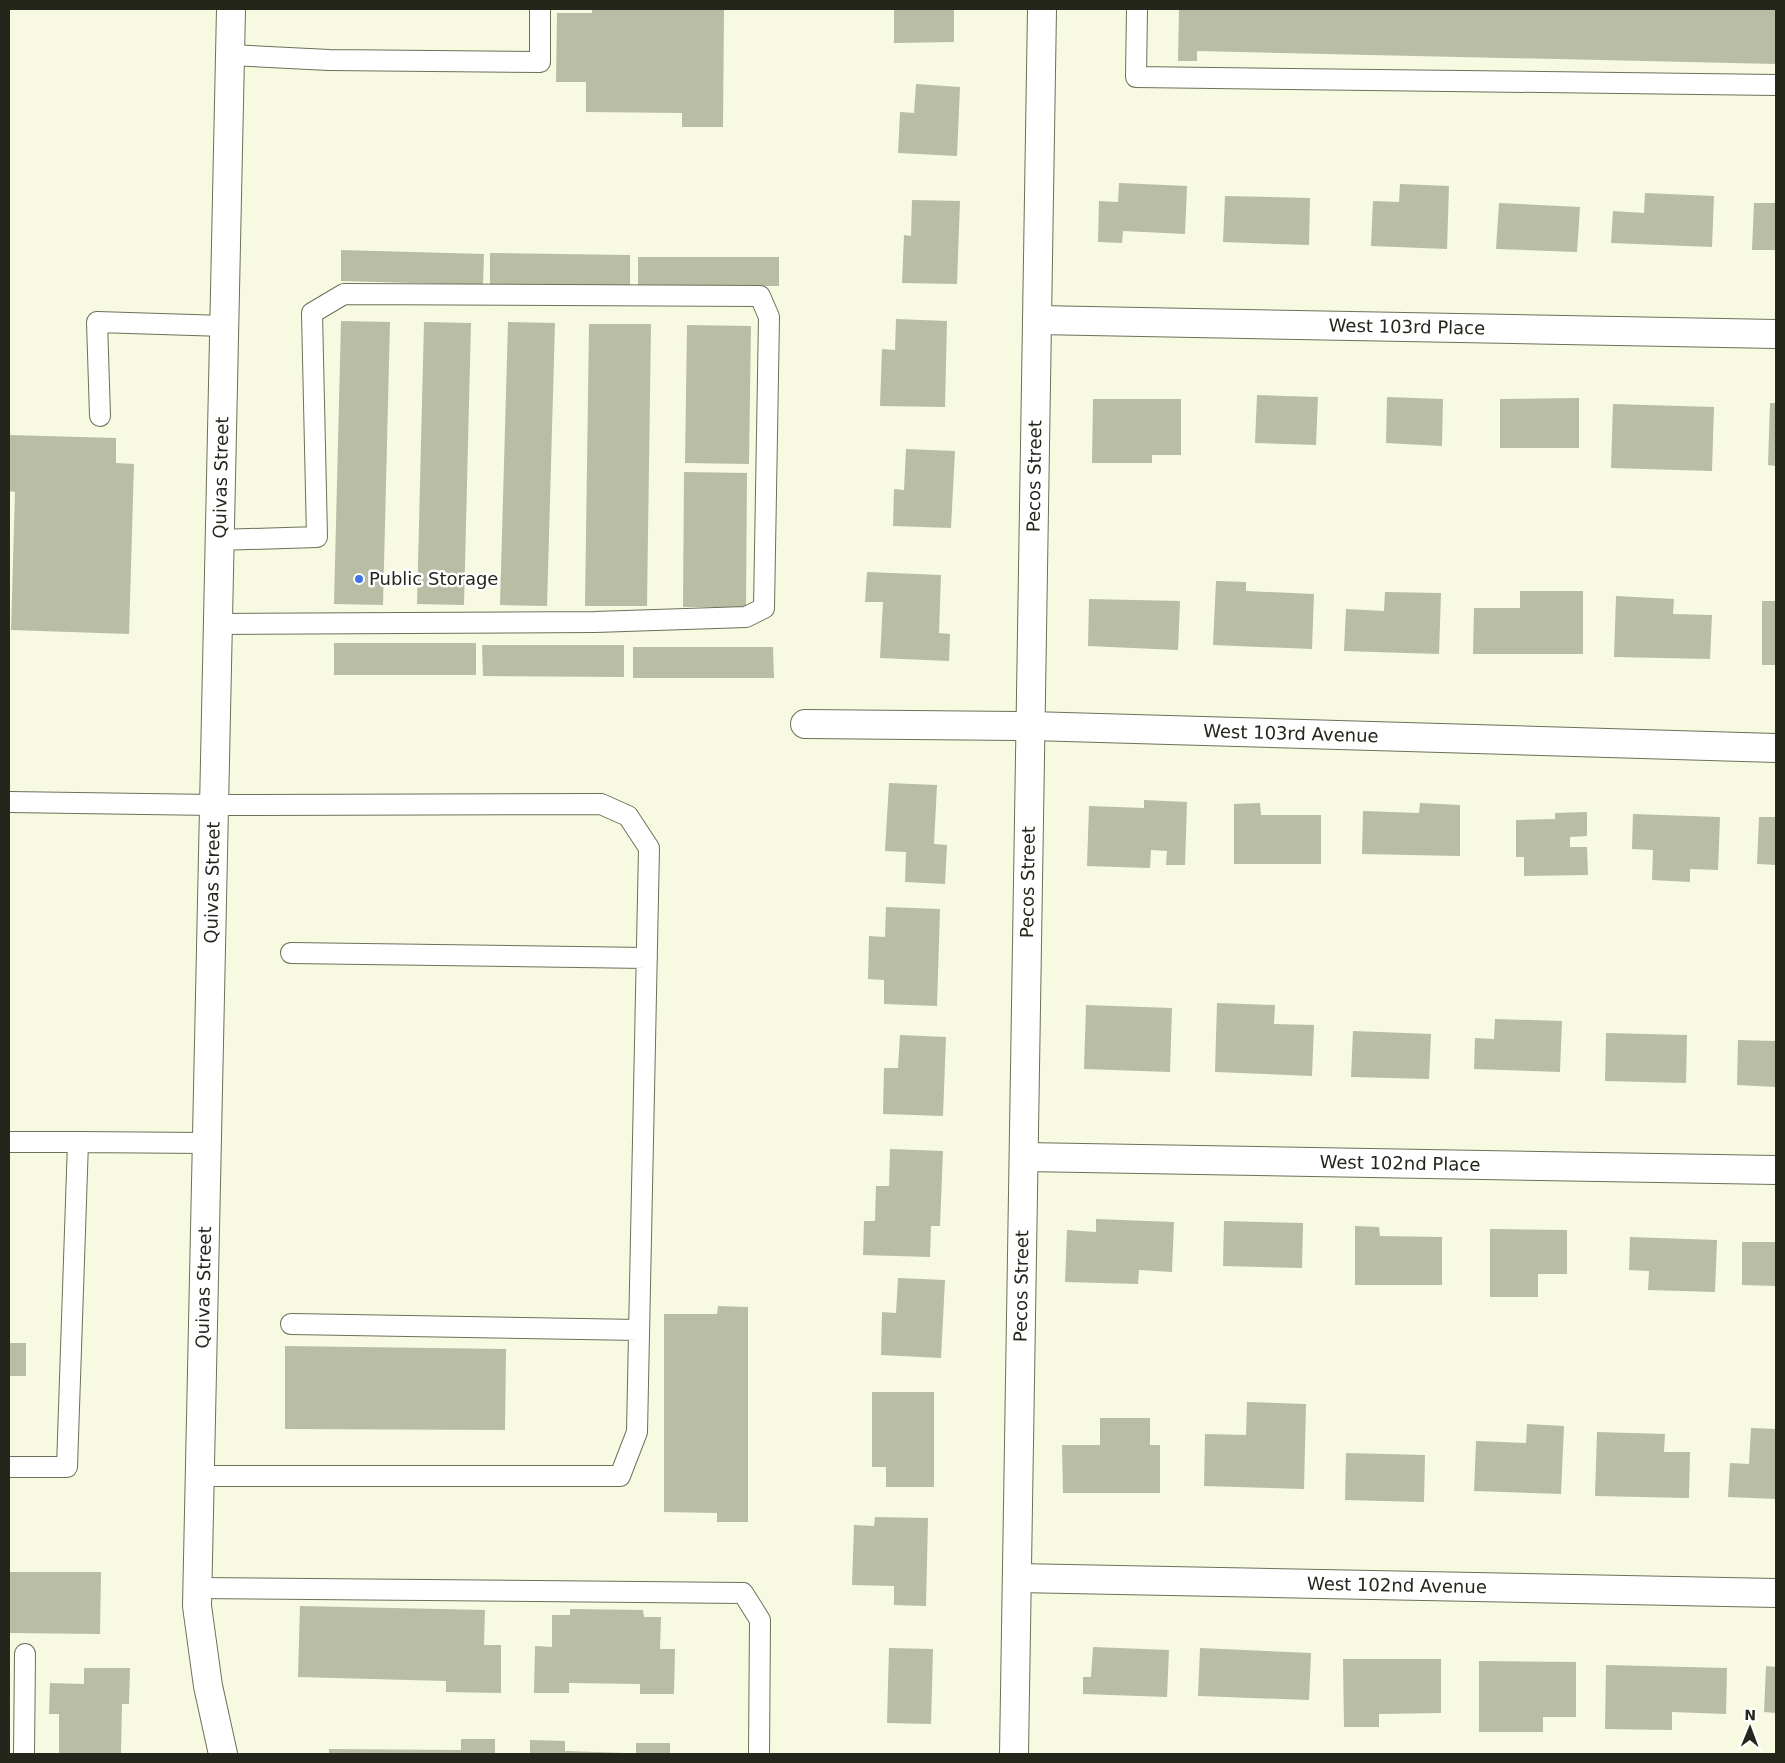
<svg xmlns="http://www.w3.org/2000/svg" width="1785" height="1763" font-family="'DejaVu Sans',sans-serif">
<rect width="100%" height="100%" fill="#f7fae0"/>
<path fill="#b9bda4" d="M592 9H724L723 127H682V113L586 112V82H556L557 13H592Z
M894 9H954V42L894 43Z
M1179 9H1776V64L1197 51V61H1178Z
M916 84 960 87 957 156 898 153 900 112 914 113Z
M1119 183 1187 186 1185 234 1123 231 1122 243 1098 242 1099 201 1118 202Z
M1400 184 1449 186 1447 249 1371 246 1373 201 1399 202Z
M1645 193 1714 196 1712 247 1611 243 1613 211 1644 213Z
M1225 196 1310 198 1309 245 1223 242Z
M912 200 960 201 957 284 902 283 904 235 911 236Z
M1499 203 1580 207 1577 252 1496 249Z
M1754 203H1776V250H1752Z
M341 250 484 254 483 285 341 281Z
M490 253 630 255V286L490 284Z
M638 257H779V286L638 287Z
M896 319 947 321 945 407 880 406 882 349 895 350Z
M341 321 390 322 383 605 334 604Z
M424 322 471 323 464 605 417 604Z
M508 322 555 323 547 606 500 605Z
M589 324H651L647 606H585Z
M687 325 751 326 749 464 685 463Z
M1257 395 1318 397 1316 445 1255 443Z
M1387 397 1443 399 1442 446 1386 443Z
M1579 398V448H1500V399Z
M1093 399H1181V455H1152V463H1092Z
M1770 403H1776V466L1768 465Z
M1613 404 1714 407 1712 471 1611 468Z
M9 435 116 438V463L134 464 129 634 11 630 15 492 9 491Z
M906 449 955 451 951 528 893 526 894 489 904 490Z
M684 472 747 473 746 607H683Z
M867 572 941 575 939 633 950 634 949 661 880 658 883 602H865Z
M1216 581 1246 582V591L1314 594 1312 649 1213 645Z
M1520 591H1583V654H1473L1474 608H1520Z
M1385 592 1441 593 1439 654 1344 651 1346 609 1384 611Z
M1616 596 1674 599 1673 614 1712 615 1710 659 1614 657Z
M1089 599 1180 601 1178 650 1088 646Z
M1762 601H1776V665H1762Z
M334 643H476V675H334Z
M482 645H624V677L483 676Z
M633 647H773L774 678H633Z
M889 783 937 785 934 844 947 845 945 884 905 882 906 852 885 851Z
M1144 800 1187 802 1185 865H1166L1167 851 1151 850 1150 868 1087 866 1089 806 1144 808Z
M1260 803 1261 815H1321V864H1234V804Z
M1420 803 1460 805V856L1362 854 1363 811 1419 813Z
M1587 812V836L1570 837V847H1587L1588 875 1524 876V857H1516V820L1555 819V813Z
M1633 814 1720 817 1718 870 1690 869V882L1652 880 1653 850 1632 849Z
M1759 817H1776V865L1757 864Z
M886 907 940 909 937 1006 884 1004V980L868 979 869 936 885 937Z
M1217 1003 1275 1005 1274 1024 1314 1025 1312 1076 1215 1072Z
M1086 1005 1172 1008 1170 1072 1084 1069Z
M1495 1019 1562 1021 1560 1072 1474 1069 1475 1038 1494 1039Z
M1353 1031 1431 1034 1429 1079 1351 1077Z
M1606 1033 1687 1035 1686 1083 1605 1081Z
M900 1035 946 1037 943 1116 883 1114 884 1068H898Z
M1738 1040 1776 1041V1087L1737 1085Z
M890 1149 943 1151 940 1226H931L930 1257 863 1255 864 1221H875L876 1186H889Z
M1096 1219 1174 1222 1172 1272 1139 1270 1138 1284 1065 1282 1067 1230 1096 1232Z
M1224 1221 1303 1223 1302 1268 1223 1266Z
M1355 1226 1379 1227 1380 1236 1442 1237V1285H1355Z
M1490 1229 1567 1230V1274H1538V1297H1490Z
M1630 1237 1717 1240 1715 1292 1648 1290 1649 1271 1629 1270Z
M1742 1242H1776V1286L1742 1285Z
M898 1278 945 1280 941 1358 881 1355 882 1312 896 1313Z
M718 1306 748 1307V1522H717V1513L664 1512V1314H717Z
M9 1343H26V1376H9Z
M285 1346 506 1349 505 1430 285 1429Z
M872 1392H934V1487H886V1467H872Z
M1247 1402 1306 1404 1304 1489 1204 1486 1205 1434 1246 1435Z
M1100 1418H1150V1445H1160V1493H1063L1062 1445H1100Z
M1527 1424 1564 1426 1561 1494 1474 1491 1476 1441 1526 1443Z
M1751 1428 1776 1429V1499L1728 1497 1730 1463 1749 1464Z
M1597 1432 1665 1434 1664 1452H1690L1689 1498 1595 1496Z
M1346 1453 1425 1455 1424 1502 1345 1500Z
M875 1517 928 1518 926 1606 894 1605V1586L852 1585 854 1525 874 1526Z
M9 1572H101L100 1634 9 1633Z
M300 1606 485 1610 484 1645H501V1693L446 1692V1681L298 1677Z
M570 1609 643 1610 644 1617H661L660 1649H675L674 1694H640V1684L569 1683V1693H534L535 1646 552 1647V1615H570Z
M1093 1647 1169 1650 1167 1697 1083 1694V1677H1091Z
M889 1648 933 1649 931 1724 887 1723Z
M1200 1648 1311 1653 1309 1700 1198 1696Z
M1343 1659H1441V1713L1379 1714V1727H1344Z
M1479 1661 1576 1662V1717H1543V1732H1479Z
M1606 1665 1727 1668 1726 1714 1672 1712V1730L1605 1729Z
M1766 1666 1776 1667V1713L1764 1712Z
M84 1668H130L129 1704H122L121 1754H59V1714H49L50 1683 84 1684Z
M461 1739H495V1754H329V1749L461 1750Z
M530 1740 565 1741V1751L626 1753V1754H530Z
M636 1743H670V1754H636Z"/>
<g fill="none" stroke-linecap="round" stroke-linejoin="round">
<g stroke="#6d7059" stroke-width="22">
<path id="service" d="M1137 9 1136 77 1776 85
M230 55 329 60 540 62V9
M100 416 97 322 224 326
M217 624 595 622 746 617 764 608 769 317 760 296 344 294 312 313 317 537 219 540
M9 802 213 805 601 804 628 816 649 848 637 1432 620 1476H199
M291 953 647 958
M9 1142H78
M291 1324 639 1330
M9 1467H67L78 1142 206 1143
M197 1588 743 1593 760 1620 759 1754
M24 1754 25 1654"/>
</g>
<g stroke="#6d7059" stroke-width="30">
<g id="minor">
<path id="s1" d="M1037 320 1776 334"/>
<path id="s2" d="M805 724 1031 726 1776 748"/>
<path id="s3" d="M1024 1157 1776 1170"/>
<path id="s4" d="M1017 1578 1776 1593"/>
<path id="s5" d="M223 1754 208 1686 197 1606 231 9"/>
</g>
</g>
<g stroke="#6d7059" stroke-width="30">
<g id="tertiary">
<path id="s6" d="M1014 1754 1042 9"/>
</g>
</g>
<use href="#service" stroke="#fff" stroke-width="20"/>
<use href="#minor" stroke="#fff" stroke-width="28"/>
<use href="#tertiary" stroke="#fff" stroke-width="28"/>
</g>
<circle fill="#4273e4" stroke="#fff" stroke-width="2" cx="359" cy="579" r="5"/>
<g text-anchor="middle" stroke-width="5" stroke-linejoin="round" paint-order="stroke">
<g font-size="18" fill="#24251b" stroke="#fff">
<text dy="6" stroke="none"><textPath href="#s1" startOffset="370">West 103rd Place</textPath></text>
<text dy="6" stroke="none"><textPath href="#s6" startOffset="1278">Pecos Street</textPath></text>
<text dy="6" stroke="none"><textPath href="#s5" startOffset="1279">Quivas Street</textPath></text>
<text dy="6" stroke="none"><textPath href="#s2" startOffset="486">West 103rd Avenue</textPath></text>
<text dy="6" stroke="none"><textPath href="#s6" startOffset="872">Pecos Street</textPath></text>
<text dy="6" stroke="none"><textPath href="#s5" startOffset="874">Quivas Street</textPath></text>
<text dy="6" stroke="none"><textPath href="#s3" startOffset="376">West 102nd Place</textPath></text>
<text dy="6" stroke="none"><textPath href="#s6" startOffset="468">Pecos Street</textPath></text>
<text dy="6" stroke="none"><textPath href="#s5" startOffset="469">Quivas Street</textPath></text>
<text dy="6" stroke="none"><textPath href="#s4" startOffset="380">West 102nd Avenue</textPath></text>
</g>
<g font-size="18" fill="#24251b" stroke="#fff" text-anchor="start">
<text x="369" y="585">Public Storage</text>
</g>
</g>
<rect width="1785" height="1763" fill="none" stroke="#24251b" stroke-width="20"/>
<g transform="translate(1750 1728) rotate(1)" stroke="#ffffff" stroke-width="4" paint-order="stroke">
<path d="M0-4L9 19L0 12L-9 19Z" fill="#24251b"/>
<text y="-8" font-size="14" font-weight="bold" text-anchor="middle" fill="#24251b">N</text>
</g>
</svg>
